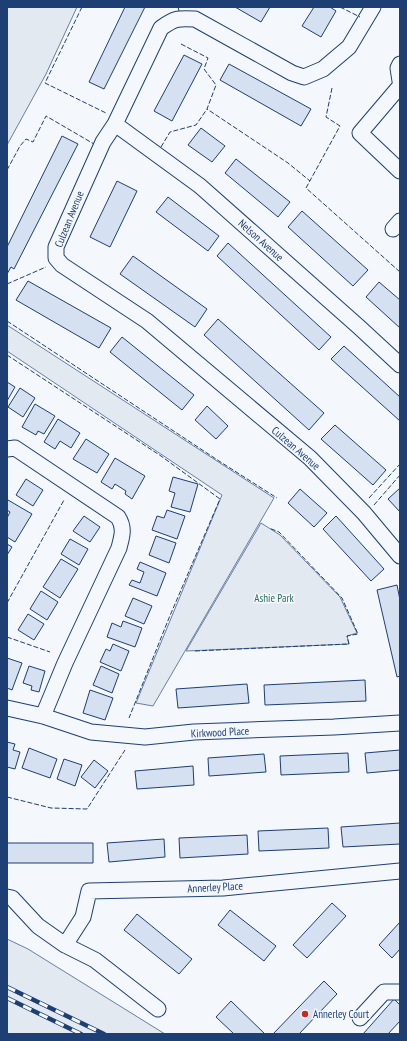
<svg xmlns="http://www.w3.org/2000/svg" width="407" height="1041" font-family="'PT Sans Narrow',sans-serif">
<rect width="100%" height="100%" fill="#f4f7fb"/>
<path fill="#e3e9f0" stroke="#687fa3" d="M7 7H77L46 74 7 145Z
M7 325 274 498 153 706 136 703 222 495 7 351Z
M261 523 280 535 340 597 357 633 347 636 349 644 186 651Z
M7 939 28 949 165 1034H7Z"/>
<path fill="#d5e0f0" stroke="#1d3f73" d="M125 7H145L104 89 89 82Z
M235 7H270L261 22Z
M314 7H330L336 11 321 37 302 26Z
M184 55 202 64 172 121 154 111Z
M229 64 311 109 301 126 220 80Z
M201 128 225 146 212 162 188 145Z
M62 136 78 144 14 269 11 267 7 274V247Z
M236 159 290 202 278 217 225 173Z
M117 181 137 191 110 247 90 237Z
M168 197 219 236 208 251 156 212Z
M302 211 368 270 353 286 288 227Z
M228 243 331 337 319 350 217 256Z
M133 256 207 309 195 327 120 274Z
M28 281 111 328 99 348 16 300Z
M379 282 400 300V328L366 297Z
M218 319 324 413 309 430 204 335Z
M122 337 194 395 182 410 110 352Z
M344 346 400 397V421L331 359Z
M7 382 15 387 7 401Z
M20 388 35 398 23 417 8 407Z
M35 404 55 416 44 434 38 431 36 435 22 427Z
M207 406 228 426 216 439 195 420Z
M58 419 80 433 71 448 60 441 55 449 44 442Z
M335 425 386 470 373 485 321 439Z
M86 439 109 454 97 473 73 459Z
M115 458 145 476 132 499 125 494 126 491 115 484 112 489 101 482Z
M173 477 198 484 190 512 171 507 175 493 169 491Z
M26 479 43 490 33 506 16 495Z
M400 488V512L388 499Z
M300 489 327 513 314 527 288 503Z
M8 500 32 514 15 542 7 537V518L10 512 7 510V503Z
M167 510 185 516 177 539 152 530 157 516 164 518Z
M84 516 100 527 90 542 73 531Z
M336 516 384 569 371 581 323 529Z
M156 536 176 543 169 563 149 555Z
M70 539 88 549 79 565 61 554Z
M7 544 12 547 7 555Z
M61 559 78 569 60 598 43 587Z
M140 562 166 573 157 596 129 585 132 580 140 583 144 572 137 569Z
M397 585 400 600V676L397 677 377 590Z
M41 591 58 602 47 620 30 609Z
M133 598 152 606 144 624 125 616Z
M28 614 44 624 34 640 18 630Z
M123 621 142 628 135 647 107 637 112 623 121 627Z
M113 644 129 651 121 671 100 662 106 649 110 651Z
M7 658 22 663 12 690 7 688Z
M29 666 45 671 39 692 31 690 32 686 23 683Z
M101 666 119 674 112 693 93 685Z
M365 680 366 701 265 705 264 685Z
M247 684 249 703 178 708 176 689Z
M90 690 113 698 105 720 83 713Z
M7 742 15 744 13 750 20 752 15 769 7 767Z
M29 748 57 759 50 778 22 768Z
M400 750V770L367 773 365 753Z
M348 753 349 772 281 775 280 756Z
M264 754 266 772 209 776 208 758Z
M64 759 82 765 75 786 57 779Z
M94 760 108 771 95 788 81 777Z
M193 766 194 785 137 789 135 771Z
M400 823V844L343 847 341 827Z
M328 828 329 848 259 851 258 831Z
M247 835 248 854 180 858 179 838Z
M164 839 165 857 109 862 107 843Z
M7 843H93V863H7Z
M332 903 346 916 307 958 293 945Z
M230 910 276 946 264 961 218 925Z
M137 914 192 959 179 974 124 930Z
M400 922V949L392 958 379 945Z
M324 981 337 994 299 1034H273Z
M394 999 400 1005V1021L388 1034H363Z
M231 1001 265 1034H234L216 1017Z"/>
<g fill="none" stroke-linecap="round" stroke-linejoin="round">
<g stroke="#1d3f73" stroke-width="17">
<path id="minor" d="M373 7 349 47 323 69 304 77 292 73 195 19C178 18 175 18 161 28L115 124 103 142 56 247V258L62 265 147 321 310 458 364 513 400 556
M400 64 398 68 400 81
M400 86 360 133 400 171
M115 124 200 186 359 327 400 365
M393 229 400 221
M7 449 15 448 118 517C125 528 122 536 119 548L65 663 43 716
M7 708 43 716 91 732 145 737 194 732 334 727 400 723
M7 897 12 898 38 926 65 945 95 960 158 1009
M65 945 83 917 89 891 223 888 400 871
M360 1018 384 992H400"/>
</g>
<use href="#minor" stroke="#f4f7fb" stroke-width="15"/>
<g stroke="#1d3f73" stroke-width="4.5">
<path id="rail" d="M7 987 104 1034
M7 998 81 1034"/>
</g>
<use href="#rail" stroke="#f4f7fb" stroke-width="3" stroke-dasharray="9" stroke-linecap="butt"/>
<path stroke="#1d3f73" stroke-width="1" stroke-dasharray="5 2" stroke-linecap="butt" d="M82 7 45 83 106 113
M178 7 179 11
M340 7 360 17
M181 44 208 58 204 69 216 85 207 109 288 163 310 181
M332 88 326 117 340 126 306 188 400 272
M161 147 170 132 196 125 207 109
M7 170 20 146 26 139 33 142 46 116 94 144
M7 284 46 267
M7 321 219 461 277 498
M7 355 161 456 220 499 169 618 129 718
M369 498 400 464
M374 505 400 475
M7 603 64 500
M7 637 50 652
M195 651 349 644 347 636 358 634 342 598 279 532 269 528
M7 797 51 808 87 809 125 750"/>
</g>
<circle fill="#c62828" stroke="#f4f7fb" stroke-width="1.5" cx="305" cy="1014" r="4"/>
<g text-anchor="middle" stroke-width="3" stroke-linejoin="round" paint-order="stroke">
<g font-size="11" fill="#1d3f73" stroke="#f4f7fb">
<text transform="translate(69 219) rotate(-68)" y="4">Culzean Avenue</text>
<text transform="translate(261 240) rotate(42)" y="4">Nelson Avenue</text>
<text transform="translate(296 448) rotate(41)" y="4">Culzean Avenue</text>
<text transform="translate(220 732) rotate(-3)" y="4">Kirkwood Place</text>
<text transform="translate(215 887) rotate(-3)" y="4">Annerley Place</text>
</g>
<g font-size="11" fill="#2c6c60" stroke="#f4f7fb">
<text x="274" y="602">Ashie Park</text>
</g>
<g font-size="11" fill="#1d3f73" stroke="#f4f7fb" text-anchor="start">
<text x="313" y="1018">Annerley Court</text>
</g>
</g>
<rect width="407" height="1041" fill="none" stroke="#1d3f73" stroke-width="16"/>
</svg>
